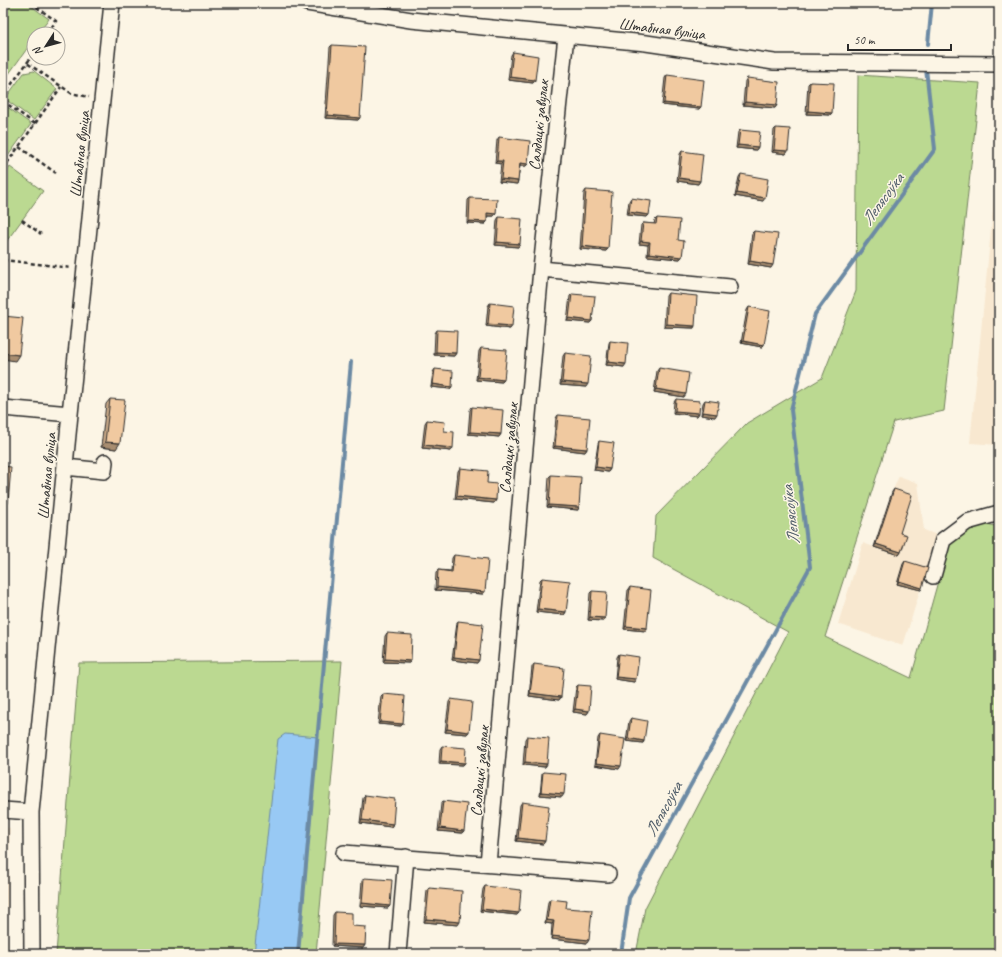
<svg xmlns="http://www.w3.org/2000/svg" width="1002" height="957" font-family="Caveat,sans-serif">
<rect width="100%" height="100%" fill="#fcf5e5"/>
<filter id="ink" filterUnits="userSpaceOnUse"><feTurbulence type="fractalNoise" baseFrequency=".025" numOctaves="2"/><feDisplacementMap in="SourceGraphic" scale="8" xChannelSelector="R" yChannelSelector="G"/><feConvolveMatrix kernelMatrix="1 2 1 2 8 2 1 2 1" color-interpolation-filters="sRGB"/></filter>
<g filter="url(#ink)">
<path fill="#f8e8d0" d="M999 148V445L970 443Z
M899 476 918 483 924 530 937 535 903 646 838 624 863 543 874 547 892 492Z
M3 827 10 828 6 954H3Z"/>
<path fill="#bbd991" stroke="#73825e" d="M3 3H27L49 19 38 34H34V39L3 82Z
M34 71 57 89 34 120 5 99 24 73Z
M858 75 980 83 944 411 894 422 825 637 911 678 949 542 980 522 999 527V954H636L645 908 788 632 653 558 656 516 747 423 822 378 856 291Z
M3 104 31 124 3 163Z
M10 167 43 191 3 246V177Z
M342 661 316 954H56L79 663Z"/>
<path fill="#98c9f4" stroke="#6c8aa4" d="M285 734 318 737 298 954H254L278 739Z"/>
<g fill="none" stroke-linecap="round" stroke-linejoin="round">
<path stroke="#6c8aa4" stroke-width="4" d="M928 44 932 3
M298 954 351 362
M621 954 629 898 810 567 791 410 815 314 935 149 926 69"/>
<g stroke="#2b2b2b" stroke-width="18">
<path id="minor" d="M307 3 411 20 646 43 774 62 999 64
M541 269 730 287
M3 408 70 414
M65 467 104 471 105 462
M933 576 943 540 967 522 999 513
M3 810 31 812
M344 853 608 874
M488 864 541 269 566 36
M32 954 31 812 70 414 112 3
M398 954 406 857"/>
</g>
<path stroke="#2b2b2b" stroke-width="2.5" stroke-dasharray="4 3" stroke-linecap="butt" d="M31 3 56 21 47 34
M27 63 34 53
M3 96 27 63 71 93 89 97
M3 101 35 124
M19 147 56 173
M3 169 61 87
M22 220 41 234
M3 260 72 268"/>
<use href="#minor" stroke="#fcf5e5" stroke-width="15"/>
</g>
<path fill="#cead8a" stroke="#2b2b2b" d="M332 45 358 120 325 118 330 47Z
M513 52 535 80 533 83 508 80 511 55Z
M667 75 699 109 662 105 665 78Z
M747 78 777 105 775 108 743 105 745 81Z
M810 82 832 113 830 115 806 114 808 84Z
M776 128 788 151 786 154 772 152 774 130Z
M740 130 758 147 756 150 736 148 738 132Z
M499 137 528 164 526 166H520L517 184 499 182 501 164 495 163 497 140Z
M682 151 700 181 698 184 677 181 680 154Z
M741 174 763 201 735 196 739 177Z
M586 190 608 249 606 251 580 249 584 193Z
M470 198 494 216H487V222L485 224 467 223 468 200Z
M631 198 647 217 627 215 629 201Z
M499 217 520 244 518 247 495 245 497 220Z
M657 218 678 240 682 257 680 259 647 256 648 245 639 244 641 225 643 223 654 224 655 220Z
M754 231 771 268 748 264 752 233Z
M668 293 694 328 664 327 666 296Z
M572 294 592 321 590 323 567 321 570 296Z
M490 303 512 326 510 329 486 326 488 306Z
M749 307 764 345 762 347 741 343 747 310Z
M437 330 456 353 454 356 434 355 435 333Z
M610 341 624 367 606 365 609 343Z
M481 348 502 382 476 380 479 351Z
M565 353 586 387 560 385 563 356Z
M659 368 684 397 654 392 657 371Z
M435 369 450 389 431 387 433 372Z
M110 399 116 449 101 447 106 404Z
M676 399 699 413 697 416 673 413 674 402Z
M705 400 715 417 701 415 703 403Z
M472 407 501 434 499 437 468 434 470 410Z
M558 415 587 449 585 452 553 448 556 418Z
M427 420 444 431 451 451 422 448 425 423Z
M599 441 610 469 608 472 594 470 598 444Z
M460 468 487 483 496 500 494 503 455 499 458 471Z
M551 475 578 510 547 507 549 477Z
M894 489 900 533 901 552 899 555 874 547 892 492Z
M454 555 485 592 483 594 435 590 436 573 438 570 451 571 452 558Z
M905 561 921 590 897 584 903 564Z
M542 578 566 612 564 615 536 612 540 580Z
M630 587 647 628 646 631 624 629 628 590Z
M592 591 605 618 603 621 588 620 590 593Z
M458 621 479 660 477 663 452 660 457 623Z
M387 633 411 661 409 663 383 662 385 636Z
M619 654 634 682 615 679 617 657Z
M534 664 561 697 559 700 529 696 532 667Z
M578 685 589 711 587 714 573 712 576 687Z
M383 694 403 724 401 726 378 724 381 696Z
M451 699 467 734 445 732 449 702Z
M631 718 644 741 643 743 626 741 629 721Z
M600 735 619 769 595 765 598 738Z
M527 736 547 764 545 767 523 765 525 739Z
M442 746 463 765 439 764 440 749Z
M543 772 562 797 540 795 542 774Z
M365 795 393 824 391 827 360 823 363 798Z
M443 801 462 833 438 831 441 804Z
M522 802 545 841 543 844 516 841 520 805Z
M364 878 388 908 360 906 362 881Z
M485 886 519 913 517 915 480 911 483 889Z
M429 888 458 925 424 922 427 890Z
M550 899 566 908 587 943 551 939 552 924 545 923 548 902Z
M335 912 352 926 365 945 363 948 332 946 333 915Z"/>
<path fill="#a88d70" stroke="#2b2b2b" d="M510 77 535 80 533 83 508 80Z
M745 102 777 105 775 108 743 105Z
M664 103 701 107 699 109 662 105Z
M808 111 832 113 830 115 806 114Z
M327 115 360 118 358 120 325 118Z
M738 145 758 147 756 150 736 148Z
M774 150 788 151 786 154 772 152Z
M497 161H503L501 164 495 163Z
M520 163 528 164 526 166H518Z
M679 178 700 181 698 184 677 181Z
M501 179 518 181 517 184 499 182Z
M737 193 765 198 763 201 735 196Z
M629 212 649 215 647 217 627 215Z
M487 213 496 214 494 216H485Z
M469 221 487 222 485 224 467 223Z
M641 241 650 242 648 245 639 244Z
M497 242 520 244 518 247 495 245Z
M582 246 608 249 606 251 580 249Z
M649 253 682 257 680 259 647 256Z
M750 261 773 265 771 268 748 264Z
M569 318 592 321 590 323 567 321Z
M488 324 512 326 510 329 486 326Z
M666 324 695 326 694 328 664 327Z
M743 341 764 345 762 347 741 343Z
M436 352 456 353 454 356 434 355Z
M3 353 19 355 15 361 3 359Z
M608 362 626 364 624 367 606 365Z
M478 377 504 380 502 382 476 380Z
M562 382 588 384 586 387 560 385Z
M433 384 452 387 450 389 431 387Z
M656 389 686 394 684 397 654 392Z
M675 411 699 413 697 416 673 413Z
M703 412 717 414 715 417 701 415Z
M470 432 501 434 499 437 468 434Z
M105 442 120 443 116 449 101 447Z
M424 445 453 448 451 451 422 448Z
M555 446 587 449 585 452 553 448Z
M596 467 610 469 608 472 594 470Z
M457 496 496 500 494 503 455 499Z
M3 503H8L5 509 3 508Z
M549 505 579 507 578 510 547 507Z
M876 544 901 552 899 555 874 547Z
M899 581 922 588 921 590 897 584Z
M437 587 485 592 483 594 435 590Z
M538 609 566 612 564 615 536 612Z
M590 617 605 618 603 621 588 620Z
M626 626 647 628 646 631 624 629Z
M454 657 479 660 477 663 452 660Z
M385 659 411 661 409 663 383 662Z
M616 677 636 679 634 682 615 679Z
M530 693 561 697 559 700 529 696Z
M575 709 589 711 587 714 573 712Z
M380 722 403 724 401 726 378 724Z
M447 729 469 732 467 734 445 732Z
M628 738 644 741 643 743 626 741Z
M441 761 465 763 463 765 439 764Z
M525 762 547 764 545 767 523 765Z
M596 763 621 766 619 769 595 765Z
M541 792 564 794 562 797 540 795Z
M362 820 393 824 391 827 360 823Z
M440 828 464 831 462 833 438 831Z
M518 838 545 841 543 844 516 841Z
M362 903 390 906 388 908 360 906Z
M482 909 519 913 517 915 480 911Z
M426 919 460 922 458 925 424 922Z
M547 920 554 921 552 924 545 923Z
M552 936 589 940 587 943 551 939Z
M334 944 365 945 363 948 332 946Z"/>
<path fill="#f0c9a0" stroke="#2b2b2b" d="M332 45 365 47 360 118 327 115Z
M513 52 538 56 535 80 510 77Z
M667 75 704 80 701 107 664 103Z
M747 78 779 82 777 105 745 102Z
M810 82 834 83 832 113 808 111Z
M776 128 790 129 788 151 774 150Z
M740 130 760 132 758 147 738 145Z
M499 137 530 141 528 164 520 163 518 181 501 179 503 161H497Z
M682 151 703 154 700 181 679 178Z
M741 174 768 179 765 198 737 193Z
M586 190 612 192 608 249 582 246Z
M470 198 497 199 496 214 487 213V222L469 221Z
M631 198 651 201 649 215 629 212Z
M499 217 522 219 520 244 497 242Z
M657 218 680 220 678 240 684 241 682 257 649 253 650 242 641 241 643 223 656 224Z
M754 231 778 234 773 265 750 261Z
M668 293 697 296 695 326 666 324Z
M572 294 595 296 592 321 569 318Z
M490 303 514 306 512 326 488 324Z
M749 307 770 311 764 345 743 341Z
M3 316 23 318 19 355 3 353Z
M437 330 457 331 456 353 436 352Z
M610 341 628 343 626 364 608 362Z
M481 348 507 350 504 380 478 377Z
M565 353 591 356 588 384 562 382Z
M659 368 689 373 686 394 656 389Z
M435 369 453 371 452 387 433 384Z
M110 399 125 400 120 443 105 442Z
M676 399 700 401 699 413 675 411Z
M705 400 719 402 717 414 703 412Z
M472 407 503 410 501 434 470 432Z
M558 415 590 418 587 449 555 446Z
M427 420 445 422 444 431 454 432 453 448 424 445Z
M599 441 614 443 610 469 596 467Z
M3 466 11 467 8 503H3Z
M460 468 488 471 487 483 497 484 496 500 457 496Z
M551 475 581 477 579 507 549 505Z
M894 489 912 495 900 533 907 535 901 552 876 544Z
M454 555 488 559 485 592 437 587 438 570 452 572Z
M905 561 928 568 922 588 899 581Z
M542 578 570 581 566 612 538 609Z
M630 587 651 590 647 628 626 626Z
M592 591 607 592 605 618 590 617Z
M458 621 483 624 479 660 454 657Z
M387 633 412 635 411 661 385 659Z
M619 654 639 657 636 679 616 677Z
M534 664 564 668 561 697 530 693Z
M578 685 591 686 589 711 575 709Z
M383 694 405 696 403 724 380 722Z
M451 699 472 702 469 732 447 729Z
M631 718 647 721 644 741 628 738Z
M600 735 625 739 621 766 596 763Z
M527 736 549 738 547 764 525 762Z
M442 746 466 748 465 763 441 761Z
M543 772 566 774 564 794 541 792Z
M365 795 395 799 393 824 362 820Z
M443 801 467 804 464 831 440 828Z
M522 802 549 806 545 841 518 838Z
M364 878 392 880 390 906 362 903Z
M485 886 521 890 519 913 482 909Z
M429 888 462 891 460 922 426 919Z
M550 899 567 901 566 908 592 910 589 940 552 936 554 921 547 920Z
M335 912 352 913V926L366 927 365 945 334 944Z"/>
</g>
<g text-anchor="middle" stroke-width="3" stroke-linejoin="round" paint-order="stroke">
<g font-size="16" fill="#2b2b2b" stroke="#fcf5e5">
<text transform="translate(662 28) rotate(7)" y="6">Штабная вуліца</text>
<text transform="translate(538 125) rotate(-84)" y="6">Салдацкі завулак</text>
<text transform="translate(79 154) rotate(-84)" y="6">Штабная вуліца</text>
<text transform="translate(508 448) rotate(-85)" y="6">Салдацкі завулак</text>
<text transform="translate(46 476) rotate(-85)" y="6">Штабная вуліца</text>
<text transform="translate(479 771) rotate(-85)" y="6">Салдацкі завулак</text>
</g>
<g font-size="17" font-style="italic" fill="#4c5a67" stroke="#fcf5e5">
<text transform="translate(882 199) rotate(-54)" y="6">Лепясоўка</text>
<text transform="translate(790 515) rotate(-97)" y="6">Лепясоўка</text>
<text transform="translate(663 809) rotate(-61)" y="6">Лепясоўка</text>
</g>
</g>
<rect width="1002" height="957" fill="none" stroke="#fcf5e5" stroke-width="16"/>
<rect x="8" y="8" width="986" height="941" fill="none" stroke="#2b2b2b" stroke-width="1.5" filter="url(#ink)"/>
<g transform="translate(46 46) rotate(234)"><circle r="19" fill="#fcf5e5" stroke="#a8a49b"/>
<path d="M0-3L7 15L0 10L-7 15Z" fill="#2b2b2b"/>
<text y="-6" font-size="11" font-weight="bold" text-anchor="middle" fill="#2b2b2b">N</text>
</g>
<path d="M848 44v6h103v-6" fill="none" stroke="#2b2b2b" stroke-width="2"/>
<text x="854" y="44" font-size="12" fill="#2b2b2b" stroke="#fcf5e5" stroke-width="3" paint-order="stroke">50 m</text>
</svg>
